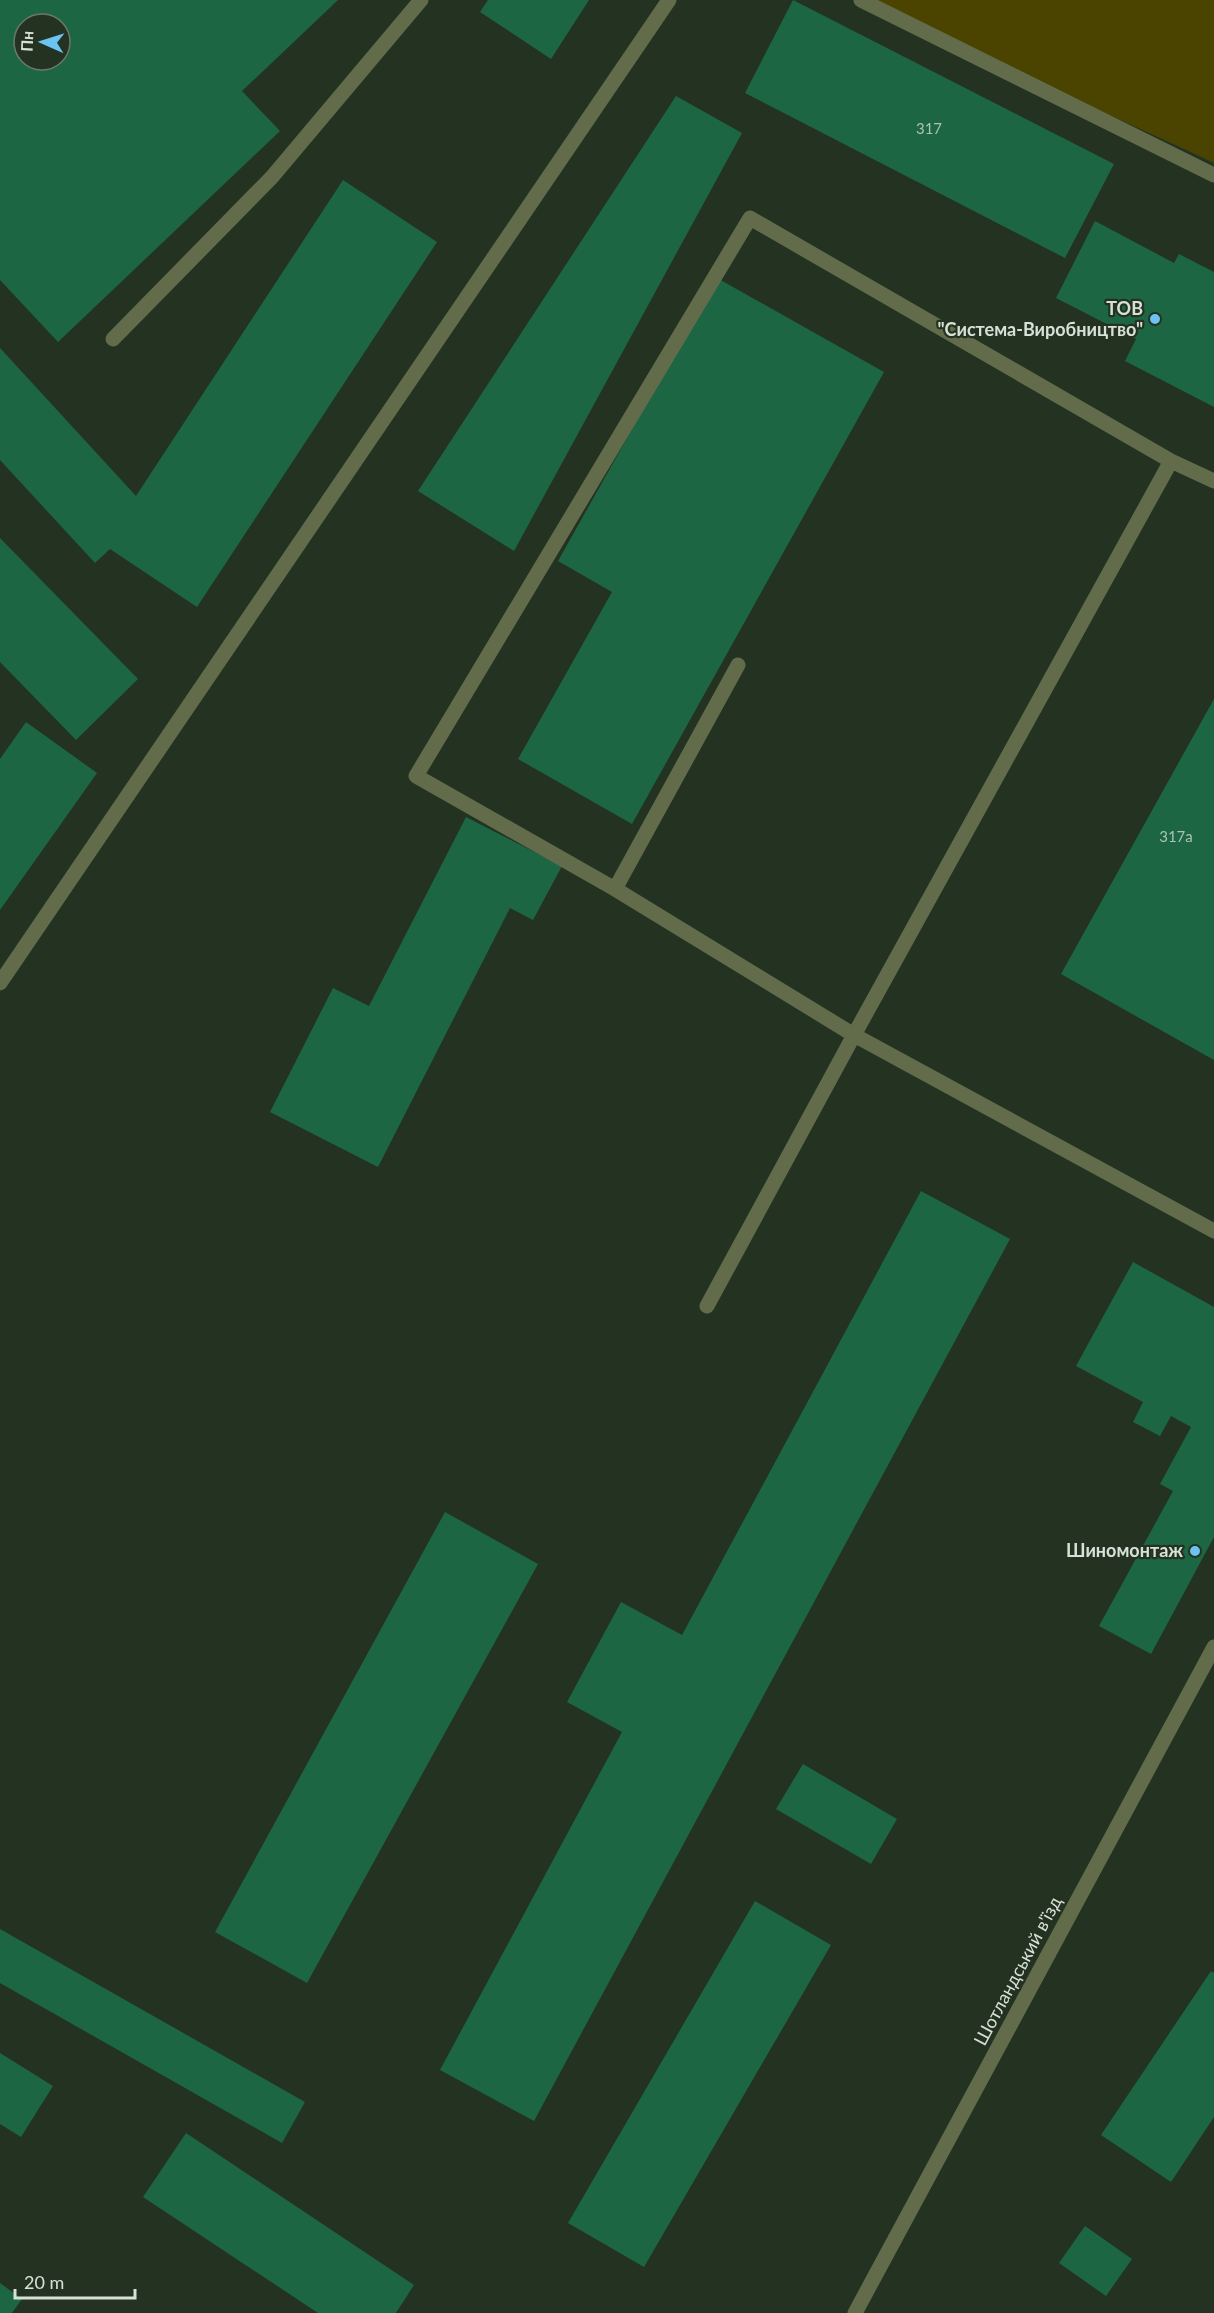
<svg xmlns="http://www.w3.org/2000/svg" width="1214" height="2313" font-family="Lato,sans-serif">
<rect width="100%" height="100%" fill="#243221"/>
<path fill="#4b4400" d="M858 0H1214V163L1195 154Z"/>
<path fill="#1d6644" fill-rule="evenodd" d="M0 0H338L242 91 280 131 58 342 0 280ZM24 24H60V60H24Z
M488 0H589L551 59 480 12Z
M793 0 1114 164 1065 258 745 93Z
M676 96 742 133 514 551 418 491Z
M343 180 437 242 197 607 110 549 95 563 0 460V348L136 496Z
M1095 221 1174 263 1179 254 1214 272V407L1125 361 1136 339 1056 298Z
M717 278 884 372 632 824 518 759 612 592 558 561Z
M0 538 138 679 76 740 0 662Z
M1214 699V1060L1061 974Z
M26 722 97 773 0 910V759Z
M466 817 562 866 533 920 510 908 378 1167 270 1112 333 988 369 1006Z
M921 1191 1010 1239 534 2121 440 2070 622 1732 567 1702 621 1602 682 1635Z
M1133 1262 1214 1307V1537L1151 1654 1099 1626 1173 1491 1160 1484 1191 1427 1171 1416 1160 1436 1133 1422 1143 1402 1076 1366Z
M445 1512 538 1564 307 1983 215 1932Z
M803 1764 897 1819 871 1864 776 1809Z
M755 1901 831 1945 644 2267 568 2223Z
M0 1929 305 2102 282 2143 0 1983Z
M1211 1971 1214 1973V2117L1171 2182 1101 2135Z
M0 2053 53 2086 21 2137 0 2124Z
M186 2133 414 2285 396 2313H318L143 2197Z
M1085 2226 1132 2259 1106 2296 1059 2263Z
M0 2283 22 2299 12 2313H0Z"/>
<g fill="none" stroke-linecap="round" stroke-linejoin="round">
<path stroke="#626c4b" stroke-width="15" d="M113 339 272 177 421 0
M1214 481 1171 461 750 218 416 776 615 889 854 1035 1214 1231
M615 889 738 665
M707 1306 854 1035 1171 461"/>
<path stroke="#626c4b" stroke-width="15" d="M861 0 1214 175
M0 983 669 0
M855 2313 1214 1647"/>
</g>
<g fill="#6cc3f2" stroke="#243221" stroke-width="2">
<circle cx="1155" cy="319" r="6"/>
<circle cx="1195" cy="1551" r="6"/>
</g>
<g text-anchor="middle" stroke-width="4.5" stroke-linejoin="round" paint-order="stroke">
<g font-size="15" fill="#a9c2b2">
<text x="929" y="134">317</text>
<text x="1176" y="842">317а</text>
</g>
<g font-size="18" font-weight="bold" fill="#d8e1d7" stroke="#243221" text-anchor="end">
<text x="1143" y="315">ТОВ<tspan x="1143" dy="21">"Система-Виробництво"</tspan></text>
<text x="1183" y="1557">Шиномонтаж</text>
</g>
<g font-size="18" fill="#d8e1d7" stroke="#243221">
<text transform="translate(1018 1971) rotate(-62)" y="6">Шотландський в'їзд</text>
</g>
</g>
<g transform="translate(42 42) rotate(273)"><circle r="28" fill="#243221" stroke="#6c786a" stroke-width="1.5"/>
<path d="M0-4.5L10 22L0 15L-10 22Z" fill="#6cc3f2"/>
<text y="-9" font-size="16" font-weight="bold" text-anchor="middle" fill="#d8e1d7">Пн</text>
</g>
<path d="M15 2289v9h120v-9" fill="none" stroke="#d8e1d7" stroke-width="3"/>
<text x="24" y="2289" font-size="18" fill="#d8e1d7" stroke="#243221" stroke-width="4.5" paint-order="stroke">20 m</text>
</svg>
